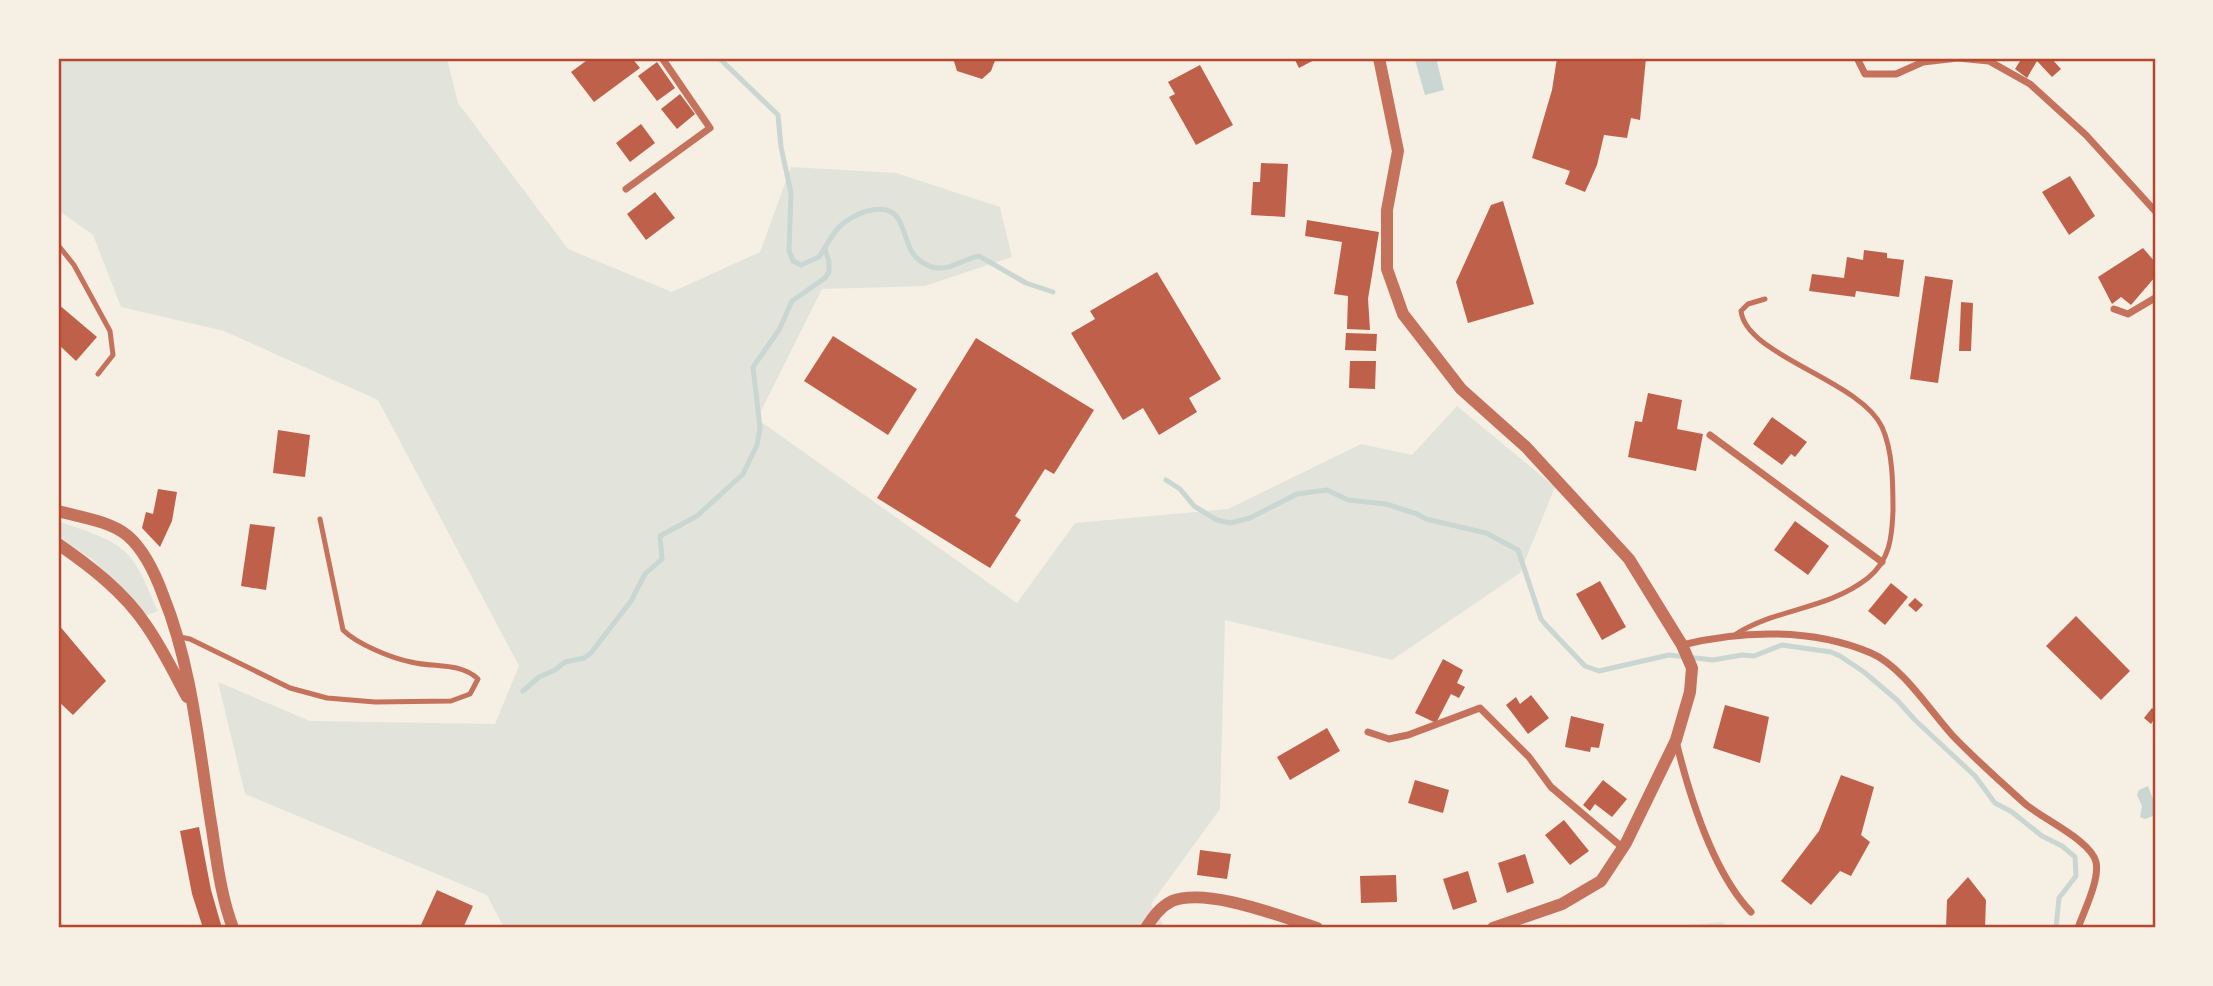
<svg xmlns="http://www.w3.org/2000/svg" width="2213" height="986" font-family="'Titillium Web',sans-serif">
<rect width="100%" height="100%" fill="#f6efe4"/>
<path fill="#e2e4dc" d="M58 58H447L458 103 568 249 672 292 760 252 791 167 896 173 1000 207 1012 257 925 286 822 289 757 419 1017 603 1075 523 1228 509 1361 444 1412 455 1457 406 1555 487 1520 573 1392 660 1225 620 1220 809 1151 904 1165 928H504L487 895 245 794 218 682 310 721 495 724 519 666 378 400 224 331 121 307 93 235 58 210Z
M63 523C83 530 106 536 123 550 140 564 148 591 158 611L147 615 92 559 59 538 58 524Z
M1722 922 1730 928H1654Z"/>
<path fill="#c9d6d2" d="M1425 58H1436L1444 90 1425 95 1415 60Z
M2148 786 2153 799V816L2145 819 2140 817 2142 806 2137 795 2139 790Z"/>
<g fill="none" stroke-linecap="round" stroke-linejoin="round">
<path stroke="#c9d6d2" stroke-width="5" d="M719 58 778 115 781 147 791 193 789 251 793 261 801 265 819 257C827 246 834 229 845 222 859 212 888 200 899 220 909 239 906 258 932 267 949 272 963 259 979 256L1026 283 1053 292
M1166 480 1180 489 1194 506 1217 520 1230 523 1250 518 1297 494 1327 490 1348 500 1386 504 1417 514 1426 519 1486 533 1518 550 1541 619 1546 625 1585 666 1599 671 1669 655 1713 660 1742 655 1754 656 1782 645 1831 652 1840 656 1864 672 1897 700 1915 720 1975 776 1995 803 2012 812 2042 836 2062 846 2075 857 2076 876 2059 898 2056 928
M523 691 539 677 555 670 565 662 584 658 591 653 631 601 645 574 662 559 660 536 697 516 743 474 757 445 760 428 753 367 779 330 792 301 825 278 829 272V262L825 249"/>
</g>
<path fill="#bf614a" d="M590 58H632L640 68 594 102 571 72Z
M953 58H996L991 71 982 79 957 71Z
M1294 58H1318L1299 68Z
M1557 58H1646L1640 120 1631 118 1627 138 1604 135 1597 165 1585 192 1565 184 1570 171 1532 158 1552 90Z
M2022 58H2051L2061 69 2052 77 2037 61 2027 78 2015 69Z
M657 62 675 88 657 101 638 76Z
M1200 65 1233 125 1196 145 1169 97 1175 94 1168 82Z
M680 94 695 114 677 129 661 109Z
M641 124 655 143 630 162 616 143Z
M1261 163 1288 164 1285 217 1251 215 1253 182H1260Z
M2070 176 2095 216 2069 235 2042 192Z
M655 192 675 218 646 240 627 214Z
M1503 201 1534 304 1468 323 1456 282 1491 205Z
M1307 220 1379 232 1368 299 1370 330 1347 329 1348 296 1334 294 1342 242 1305 236Z
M2143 248 2155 262V277L2131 305 2121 297 2112 304 2098 277Z
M1864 250 1887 253V258L1904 260 1899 297 1856 291 1855 297 1809 291 1812 274 1844 278 1847 257 1863 260Z
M1157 272 1221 379 1189 398 1197 412 1159 435 1143 408 1123 420 1071 333 1095 319 1090 311Z
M1925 276 1953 280 1938 383 1910 379Z
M1961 302 1973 303 1971 351H1959Z
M58 304 97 337 76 361 58 344Z
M1346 333 1377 334 1376 351 1345 350Z
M833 336 917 389 888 435 804 381Z
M976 338 1094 410 1054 474 1045 469 1015 516 1021 520 990 568 877 498Z
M1350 361H1376L1375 389 1349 388Z
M1648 393 1682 400 1677 429 1703 434 1696 471 1628 457 1635 421 1642 422Z
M1772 417 1807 442 1795 457 1791 454 1782 465 1753 444Z
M278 430 310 435 305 477 273 473Z
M158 489 177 492 172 521 160 547 142 528 146 512 153 514Z
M1795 521 1829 546 1808 575 1774 550Z
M250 524 275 527 266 590 241 586Z
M1600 581 1626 627 1602 640 1576 594Z
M1891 583 1908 597 1885 625 1868 611Z
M1915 598 1923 605 1916 612 1908 605Z
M2076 616 2130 671 2101 700 2046 646Z
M58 624 106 681 73 715 58 701Z
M1443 659 1463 670 1457 683 1465 687 1459 698 1451 694 1436 723 1415 713Z
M1531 695 1549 718 1528 734 1506 705 1516 697 1520 704Z
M1725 705 1769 717 1760 763 1713 748Z
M2152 708 2155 711V718L2151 724 2144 718Z
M1571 716 1604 724 1599 748 1591 747 1590 752 1565 747Z
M1327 728 1340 751 1290 780 1277 757Z
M1841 775 1874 787 1861 835 1870 842 1851 876 1840 871 1811 905 1781 881 1819 831Z
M1415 780 1449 790 1443 813 1408 803Z
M1603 780 1627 799 1612 817 1595 804 1590 811 1583 805Z
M1564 820 1589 851 1570 865 1545 835Z
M199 827 211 890 222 928H203L192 894 180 831Z
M1200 850 1231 854 1227 879 1197 875Z
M1525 854 1534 883 1507 893 1498 863Z
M1468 871 1477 902 1453 910 1443 879Z
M1396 875 1397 902 1361 903 1360 876Z
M1968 877 1986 900 1985 928H1946L1947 900Z
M437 890 473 906 463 928 420 927Z"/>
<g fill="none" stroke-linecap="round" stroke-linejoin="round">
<path stroke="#c5725c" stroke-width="5" d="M58 245 74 265 110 331 113 355 98 374
M1736 634C1777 608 1827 610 1868 578 1890 560 1892 537 1893 511 1893 485 1893 451 1882 427 1860 380 1746 356 1741 311L1748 304 1765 299
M180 637 190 639 290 688 327 698 375 702 451 701 470 694 478 679C460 662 434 668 411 662 391 658 357 644 343 630L320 519"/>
<path stroke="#c5725c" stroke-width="7" d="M1857 58 1865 74H1896L1923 62 1958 58 1989 61 2030 84 2086 135 2155 211
M626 189 710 128 662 58
M2114 309 2128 314 2155 298
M1710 435 1882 562
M1682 645C1742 630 1812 628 1871 653 1902 666 1930 711 1953 736 1975 759 1999 780 2023 802 2040 818 2091 840 2096 862 2100 879 2084 911 2078 928
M1368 732 1389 739 1408 735 1480 708 1529 757 1551 787 1623 848
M1676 741C1689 794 1713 872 1751 912"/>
<path stroke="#c5725c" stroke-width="12" d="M1379 58 1398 151 1387 210V269L1403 314 1461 389 1526 447 1629 559 1682 645 1692 668 1690 692 1676 740 1626 843 1601 881 1562 904 1493 928
M58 511C80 517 110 521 128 536 145 551 155 573 163 595 193 669 199 751 212 829 217 862 221 897 233 928
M58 544C90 566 124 592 146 625 162 648 174 673 187 697
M1146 928C1153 917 1160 907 1172 901 1208 887 1282 917 1317 928"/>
</g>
<rect width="2213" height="986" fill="none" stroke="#f6efe4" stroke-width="119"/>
<rect x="60" y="60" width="2094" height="866" fill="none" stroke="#b5482f" stroke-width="2.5"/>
</svg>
